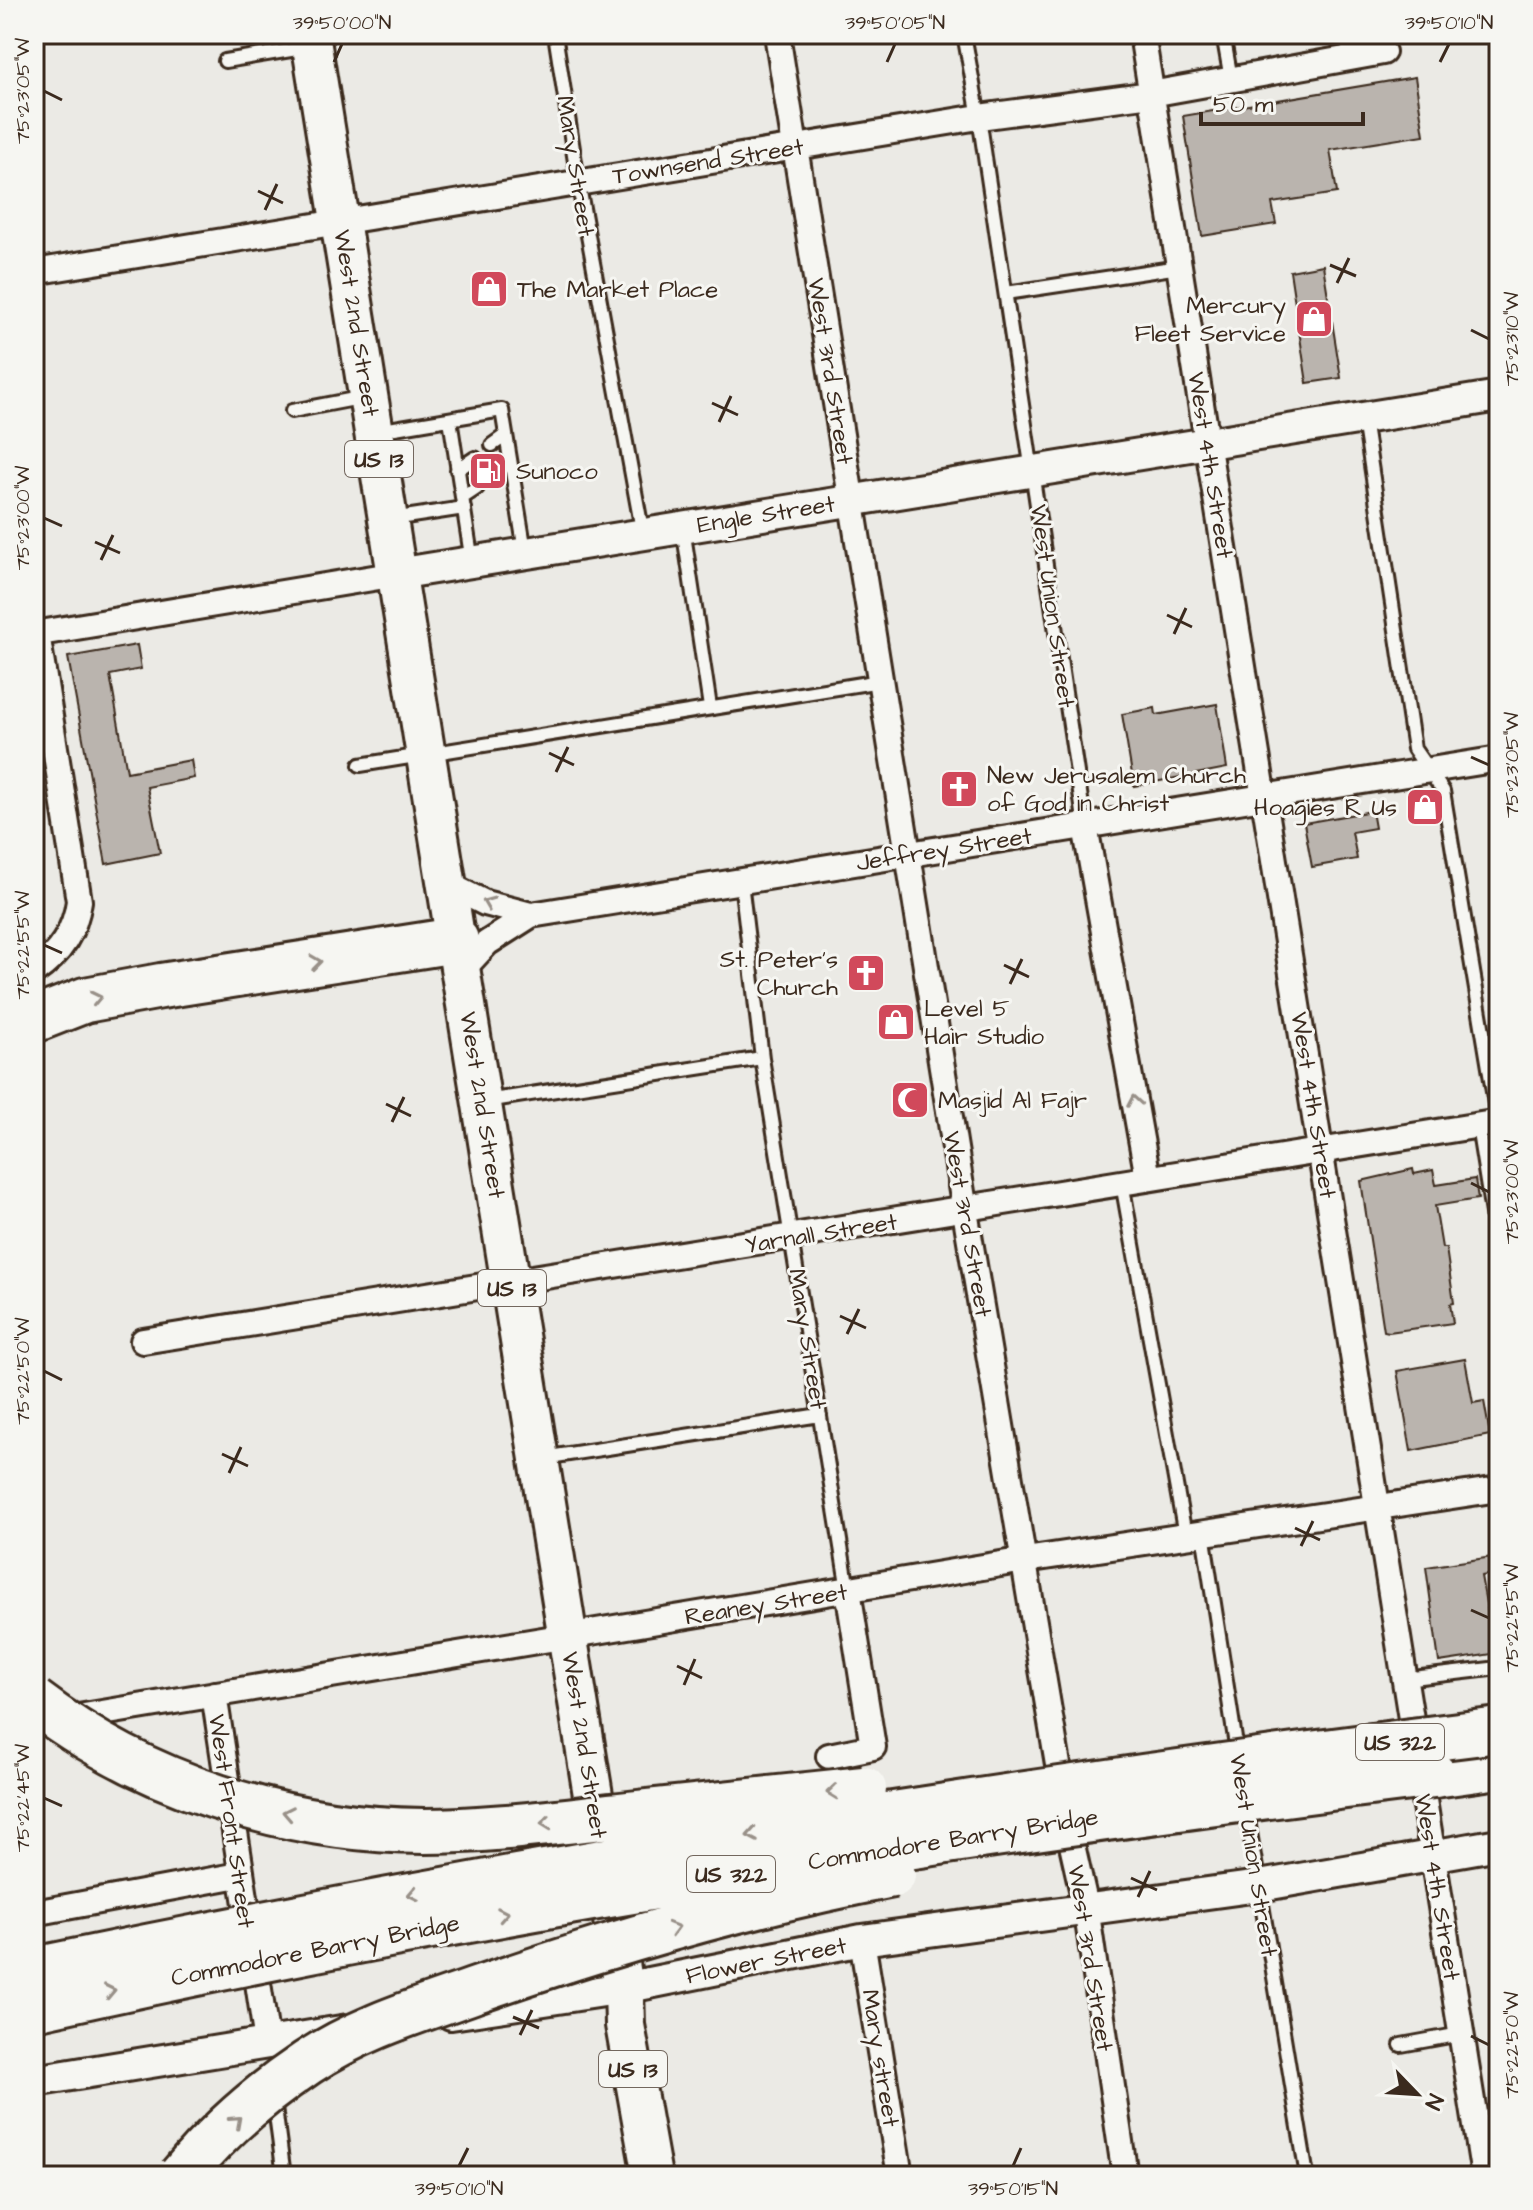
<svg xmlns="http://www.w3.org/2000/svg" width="1533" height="2210" font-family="'Architects Daughter',sans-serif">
<rect width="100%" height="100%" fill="#ebeae5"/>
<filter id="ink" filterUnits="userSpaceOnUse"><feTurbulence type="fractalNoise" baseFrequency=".0125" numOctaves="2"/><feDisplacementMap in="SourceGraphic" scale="16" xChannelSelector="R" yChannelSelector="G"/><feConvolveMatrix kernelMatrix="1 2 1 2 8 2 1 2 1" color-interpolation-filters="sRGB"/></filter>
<g filter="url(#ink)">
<path fill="#bab4ae" stroke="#3b2a1e" stroke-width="2" d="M1415 77 1424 135 1330 150 1337 193 1272 203 1276 224 1202 236 1183 116Z
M1323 265 1341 378 1307 383 1290 271Z
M137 645 141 669 110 675 127 772 191 760 194 778 147 787 160 853 106 864 68 657Z
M1217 704 1227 768 1134 786 1122 714 1155 708 1156 715Z
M1372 811 1375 828 1352 832 1357 859 1312 867 1304 823Z
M1413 1169 1414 1174 1433 1170 1436 1185 1475 1179 1478 1199 1435 1206 1442 1248H1446L1454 1303 1450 1304 1453 1323 1389 1332 1384 1331 1361 1181Z
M1465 1359 1473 1403 1484 1401 1490 1435 1411 1451 1397 1371Z
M1499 1556V1573L1481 1576 1489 1620 1499 1619V1653L1439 1662 1426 1567Z"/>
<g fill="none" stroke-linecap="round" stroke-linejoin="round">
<g stroke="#3b2a1e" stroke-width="18">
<path id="service" d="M555 34 578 181 643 535
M964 34 979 117 1085 826
M1223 34 1231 79
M225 61 309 47
M1006 293 1179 267
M292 411 365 397
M450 419 472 562
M1364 419 1414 749 1443 791 1498 1122
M377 431 502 410 525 551
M492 445 506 435
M457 470 475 458
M462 498 477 488
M392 519 464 508
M683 528 710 707
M360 765 880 681
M741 882 762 1058 848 1590
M486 1101 762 1058
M1478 1126 1499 1257
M1122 1183 1185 1535
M543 1458 820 1415
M1203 1533 1238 1758
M1404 1679 1499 1668
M1246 1808 1307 2176
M1401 2045 1461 2034
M274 2100 284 2176"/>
</g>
<g stroke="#3b2a1e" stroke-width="30">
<path id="minor" d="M777 34 965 1211 1070 1836 1086 1907 1125 2176
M1142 34 1484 2176
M34 272 979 117 1151 94 1383 52
M34 634 397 574
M1085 826 1148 1178
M447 884 485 903 531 915
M461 971 487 943 531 915 1499 759
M34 972C59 955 75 931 79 901L37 633
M143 1341 1499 1122
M214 1694 267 2042
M60 1720 1025 1560 1499 1489
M829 1756 873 1747 848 1590
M34 1913 239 1875
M862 1940 900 2176"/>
</g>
<g stroke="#3b2a1e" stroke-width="36">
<path id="tertiary" d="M397 574 1499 396
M451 2014 624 1988 862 1940 1259 1886 1499 1844
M34 2081 348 2030"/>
</g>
<g stroke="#3b2a1e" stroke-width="44">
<path id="primary" d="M310 34 624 1988 625 2025 652 2176"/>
</g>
<g stroke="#3b2a1e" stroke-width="50">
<path id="motorway" d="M34 1020 85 1000 161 986 456 940
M1434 1775 1499 1766"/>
</g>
<use href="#service" stroke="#f6f6f2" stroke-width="12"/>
<use href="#minor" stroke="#f6f6f2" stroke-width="24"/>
<use href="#tertiary" stroke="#f6f6f2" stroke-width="30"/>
<use href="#primary" stroke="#f6f6f2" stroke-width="38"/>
<use href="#motorway" stroke="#f6f6f2" stroke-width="44"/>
<g stroke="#3b2a1e" stroke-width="50" stroke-linecap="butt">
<path id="motorway-bridge" d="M34 1701C144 1785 285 1830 424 1831 492 1831 561 1821 629 1814 707 1805 785 1797 864 1789
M34 1970C519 1869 1007 1790 1499 1730
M34 2008C496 1905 964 1833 1434 1775
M181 2176C216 2133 261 2094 307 2063 359 2028 420 2010 479 1989 614 1942 752 1902 893 1875"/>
</g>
<use href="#motorway-bridge" stroke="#f6f6f2" stroke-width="44"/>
</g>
<defs><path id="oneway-chevron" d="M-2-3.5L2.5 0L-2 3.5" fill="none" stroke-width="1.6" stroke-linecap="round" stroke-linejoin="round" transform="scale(2)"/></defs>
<g stroke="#989088">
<use href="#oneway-chevron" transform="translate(488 903) rotate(-158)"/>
<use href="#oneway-chevron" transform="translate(316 962) rotate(-8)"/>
<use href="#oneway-chevron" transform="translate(96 998) rotate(-12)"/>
<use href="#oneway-chevron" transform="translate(1134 1101) rotate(-100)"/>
<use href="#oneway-chevron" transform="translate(832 1792) rotate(174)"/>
<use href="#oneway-chevron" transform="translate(288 1813) rotate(-169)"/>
<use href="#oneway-chevron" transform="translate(546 1823) rotate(174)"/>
<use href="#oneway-chevron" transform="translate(752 1835) rotate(170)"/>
<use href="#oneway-chevron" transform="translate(413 1894) rotate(169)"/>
<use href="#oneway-chevron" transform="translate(503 1914) rotate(-10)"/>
<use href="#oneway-chevron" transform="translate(674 1928) rotate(-16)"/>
<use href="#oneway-chevron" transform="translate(110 1991) rotate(-12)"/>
<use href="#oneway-chevron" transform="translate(236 2121) rotate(-42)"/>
</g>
</g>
<path fill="none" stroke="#3b2a1e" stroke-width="3" d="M334 62 342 44M887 62 895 44M1440 62 1449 44M44 91 62 100M258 191 283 203M265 210 277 184M1330 265 1356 276M1337 283 1349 258M1471 330 1489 339M712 403 738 415M719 422 731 396M44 518 62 526M95 542 120 553M101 560 113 535M1167 615 1192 627M1174 634 1186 608M549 753 574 765M1471 757 1489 765M556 772 568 747M44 945 62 953M1004 965 1029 977M1010 984 1022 959M386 1104 411 1116M392 1122 404 1097M1471 1183 1489 1192M840 1316 866 1328M847 1334 859 1309M44 1371 62 1380M222 1454 248 1466M229 1473 241 1447M1295 1528 1320 1540M1301 1546 1313 1521M1471 1610 1489 1618M677 1666 702 1678M684 1685 695 1659M44 1798 62 1806M1131 1878 1157 1890M1138 1897 1150 1871M513 2017 539 2028M520 2035 532 2010M1471 2036 1489 2045M459 2166 468 2148M1013 2166 1021 2148"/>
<defs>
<g id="shop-square" transform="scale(2)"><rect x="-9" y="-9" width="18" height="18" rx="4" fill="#d1495b" stroke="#f6f6f2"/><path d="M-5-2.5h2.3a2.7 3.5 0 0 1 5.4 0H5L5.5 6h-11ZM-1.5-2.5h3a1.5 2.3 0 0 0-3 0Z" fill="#fff"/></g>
<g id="fuel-square" transform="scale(2)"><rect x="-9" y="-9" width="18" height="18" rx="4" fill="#d1495b" stroke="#f6f6f2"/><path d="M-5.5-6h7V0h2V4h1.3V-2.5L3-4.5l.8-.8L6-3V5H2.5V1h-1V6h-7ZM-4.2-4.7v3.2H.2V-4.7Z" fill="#fff"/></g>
<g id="church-square" transform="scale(2)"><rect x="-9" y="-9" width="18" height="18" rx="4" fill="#d1495b" stroke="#f6f6f2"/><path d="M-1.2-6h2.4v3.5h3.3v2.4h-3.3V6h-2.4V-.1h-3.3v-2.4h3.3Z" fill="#fff"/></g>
<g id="mosque-square" transform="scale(2)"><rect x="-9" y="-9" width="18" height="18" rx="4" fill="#d1495b" stroke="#f6f6f2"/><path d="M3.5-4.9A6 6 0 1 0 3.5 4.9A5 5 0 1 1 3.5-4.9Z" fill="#fff"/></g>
</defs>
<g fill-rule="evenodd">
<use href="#shop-square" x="489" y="289"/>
<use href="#shop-square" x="1314" y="319"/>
<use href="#fuel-square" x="488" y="471"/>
<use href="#church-square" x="959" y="789"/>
<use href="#shop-square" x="1425" y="807"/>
<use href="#church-square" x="866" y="973"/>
<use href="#shop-square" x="896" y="1022"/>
<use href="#mosque-square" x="910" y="1100"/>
</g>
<g text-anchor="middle" stroke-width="6" stroke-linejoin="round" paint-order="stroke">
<g fill="#f6f6f2" stroke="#73675e" stroke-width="2">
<rect x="345" y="441" width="68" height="36" rx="6"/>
<rect x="478" y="1270" width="68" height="36" rx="6"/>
<rect x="1356" y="1724" width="88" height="36" rx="6"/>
<rect x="687" y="1856" width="88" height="36" rx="6"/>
<rect x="599" y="2051" width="68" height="36" rx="6"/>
</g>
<g font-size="22" font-weight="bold" fill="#3b2a1e">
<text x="379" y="467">US 13</text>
<text x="512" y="1296">US 13</text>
<text x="1400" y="1750">US 322</text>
<text x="731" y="1882">US 322</text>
<text x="633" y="2077">US 13</text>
</g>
<g font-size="24" fill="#3b2a1e" stroke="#f6f6f2">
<text transform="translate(708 161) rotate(-9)" y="8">Townsend Street</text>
<text transform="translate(576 166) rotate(81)" y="8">Mary Street</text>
<text transform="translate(357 323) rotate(81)" y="8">West 2nd Street</text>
<text transform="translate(831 371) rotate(81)" y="8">West 3rd Street</text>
<text transform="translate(1211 465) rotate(81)" y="8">West 4th Street</text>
<text transform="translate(766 514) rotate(-9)" y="8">Engle Street</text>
<text transform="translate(1053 606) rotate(82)" y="8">West Union Street</text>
<text transform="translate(944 849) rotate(-9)" y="8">Jeffrey Street</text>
<text transform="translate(483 1105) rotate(81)" y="8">West 2nd Street</text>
<text transform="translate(1314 1105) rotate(81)" y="8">West 4th Street</text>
<text transform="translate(968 1224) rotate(80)" y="8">West 3rd Street</text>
<text transform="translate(821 1233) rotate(-9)" y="8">Yarnall Street</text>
<text transform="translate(808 1339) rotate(81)" y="8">Mary Street</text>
<text transform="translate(766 1604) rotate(-9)" y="8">Reaney Street</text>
<text transform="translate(585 1745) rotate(81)" y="8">West 2nd Street</text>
<text transform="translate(232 1821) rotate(82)" y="8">West Front Street</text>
<text transform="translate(953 1839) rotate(-9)" y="8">Commodore Barry Bridge</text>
<text transform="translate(1254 1855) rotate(81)" y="8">West Union Street</text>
<text transform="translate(1438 1887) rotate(81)" y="8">West 4th Street</text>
<text transform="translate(315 1950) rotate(-11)" y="8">Commodore Barry Bridge</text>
<text transform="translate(1091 1958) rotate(81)" y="8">West 3rd Street</text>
<text transform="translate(766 1960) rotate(-11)" y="8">Flower Street</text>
<text transform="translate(881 2058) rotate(81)" y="8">Mary street</text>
</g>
<g font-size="24" fill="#3b2a1e" stroke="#f6f6f2" text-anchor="start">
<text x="517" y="297">The Market Place</text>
<text x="1286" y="313" text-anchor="end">Mercury<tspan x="1286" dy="28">Fleet Service</tspan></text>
<text x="516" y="479">Sunoco</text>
<text x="987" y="783">New Jerusalem Church<tspan x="987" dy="28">of God in Christ</tspan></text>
<text x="1397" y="815" text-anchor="end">Hoagies R Us</text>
<text x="838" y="967" text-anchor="end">St. Peter's<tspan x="838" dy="28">Church</tspan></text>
<text x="924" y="1016">Level 5<tspan x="924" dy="28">Hair Studio</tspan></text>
<text x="938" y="1108">Masjid Al Fajr</text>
</g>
</g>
<rect width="1533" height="2210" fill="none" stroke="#f6f6f2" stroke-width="88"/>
<g transform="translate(1417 2094) rotate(115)" stroke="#f6f6f2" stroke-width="6" paint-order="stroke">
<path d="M0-6L14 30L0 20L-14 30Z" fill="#3b2a1e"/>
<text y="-12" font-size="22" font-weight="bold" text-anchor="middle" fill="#3b2a1e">N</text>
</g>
<path d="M1201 112v12h162v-12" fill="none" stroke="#3b2a1e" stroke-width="4"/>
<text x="1213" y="112" font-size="24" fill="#3b2a1e" stroke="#f6f6f2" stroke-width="6" paint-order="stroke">50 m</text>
<rect x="44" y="44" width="1445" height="2122" fill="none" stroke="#3b2a1e" stroke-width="3"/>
<g font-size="20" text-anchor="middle" fill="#3b2a1e">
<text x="342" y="29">39°50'00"N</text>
<text x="895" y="29">39°50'05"N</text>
<text x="1449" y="29">39°50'10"N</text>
<text transform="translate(22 91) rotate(-90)" y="7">75°23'05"W</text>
<text transform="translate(1511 339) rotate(-90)" y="7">75°23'10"W</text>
<text transform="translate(22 518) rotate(-90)" y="7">75°23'00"W</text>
<text transform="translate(1511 765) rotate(-90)" y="7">75°23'05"W</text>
<text transform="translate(22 945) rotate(-90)" y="7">75°22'55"W</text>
<text transform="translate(1511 1192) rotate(-90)" y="7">75°23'00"W</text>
<text transform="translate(22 1371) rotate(-90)" y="7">75°22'50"W</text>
<text transform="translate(1511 1618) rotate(-90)" y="7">75°22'55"W</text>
<text transform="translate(22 1798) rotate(-90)" y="7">75°22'45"W</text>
<text transform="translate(1511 2045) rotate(-90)" y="7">75°22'50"W</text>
<text x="459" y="2195">39°50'10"N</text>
<text x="1013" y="2195">39°50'15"N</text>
</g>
</svg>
